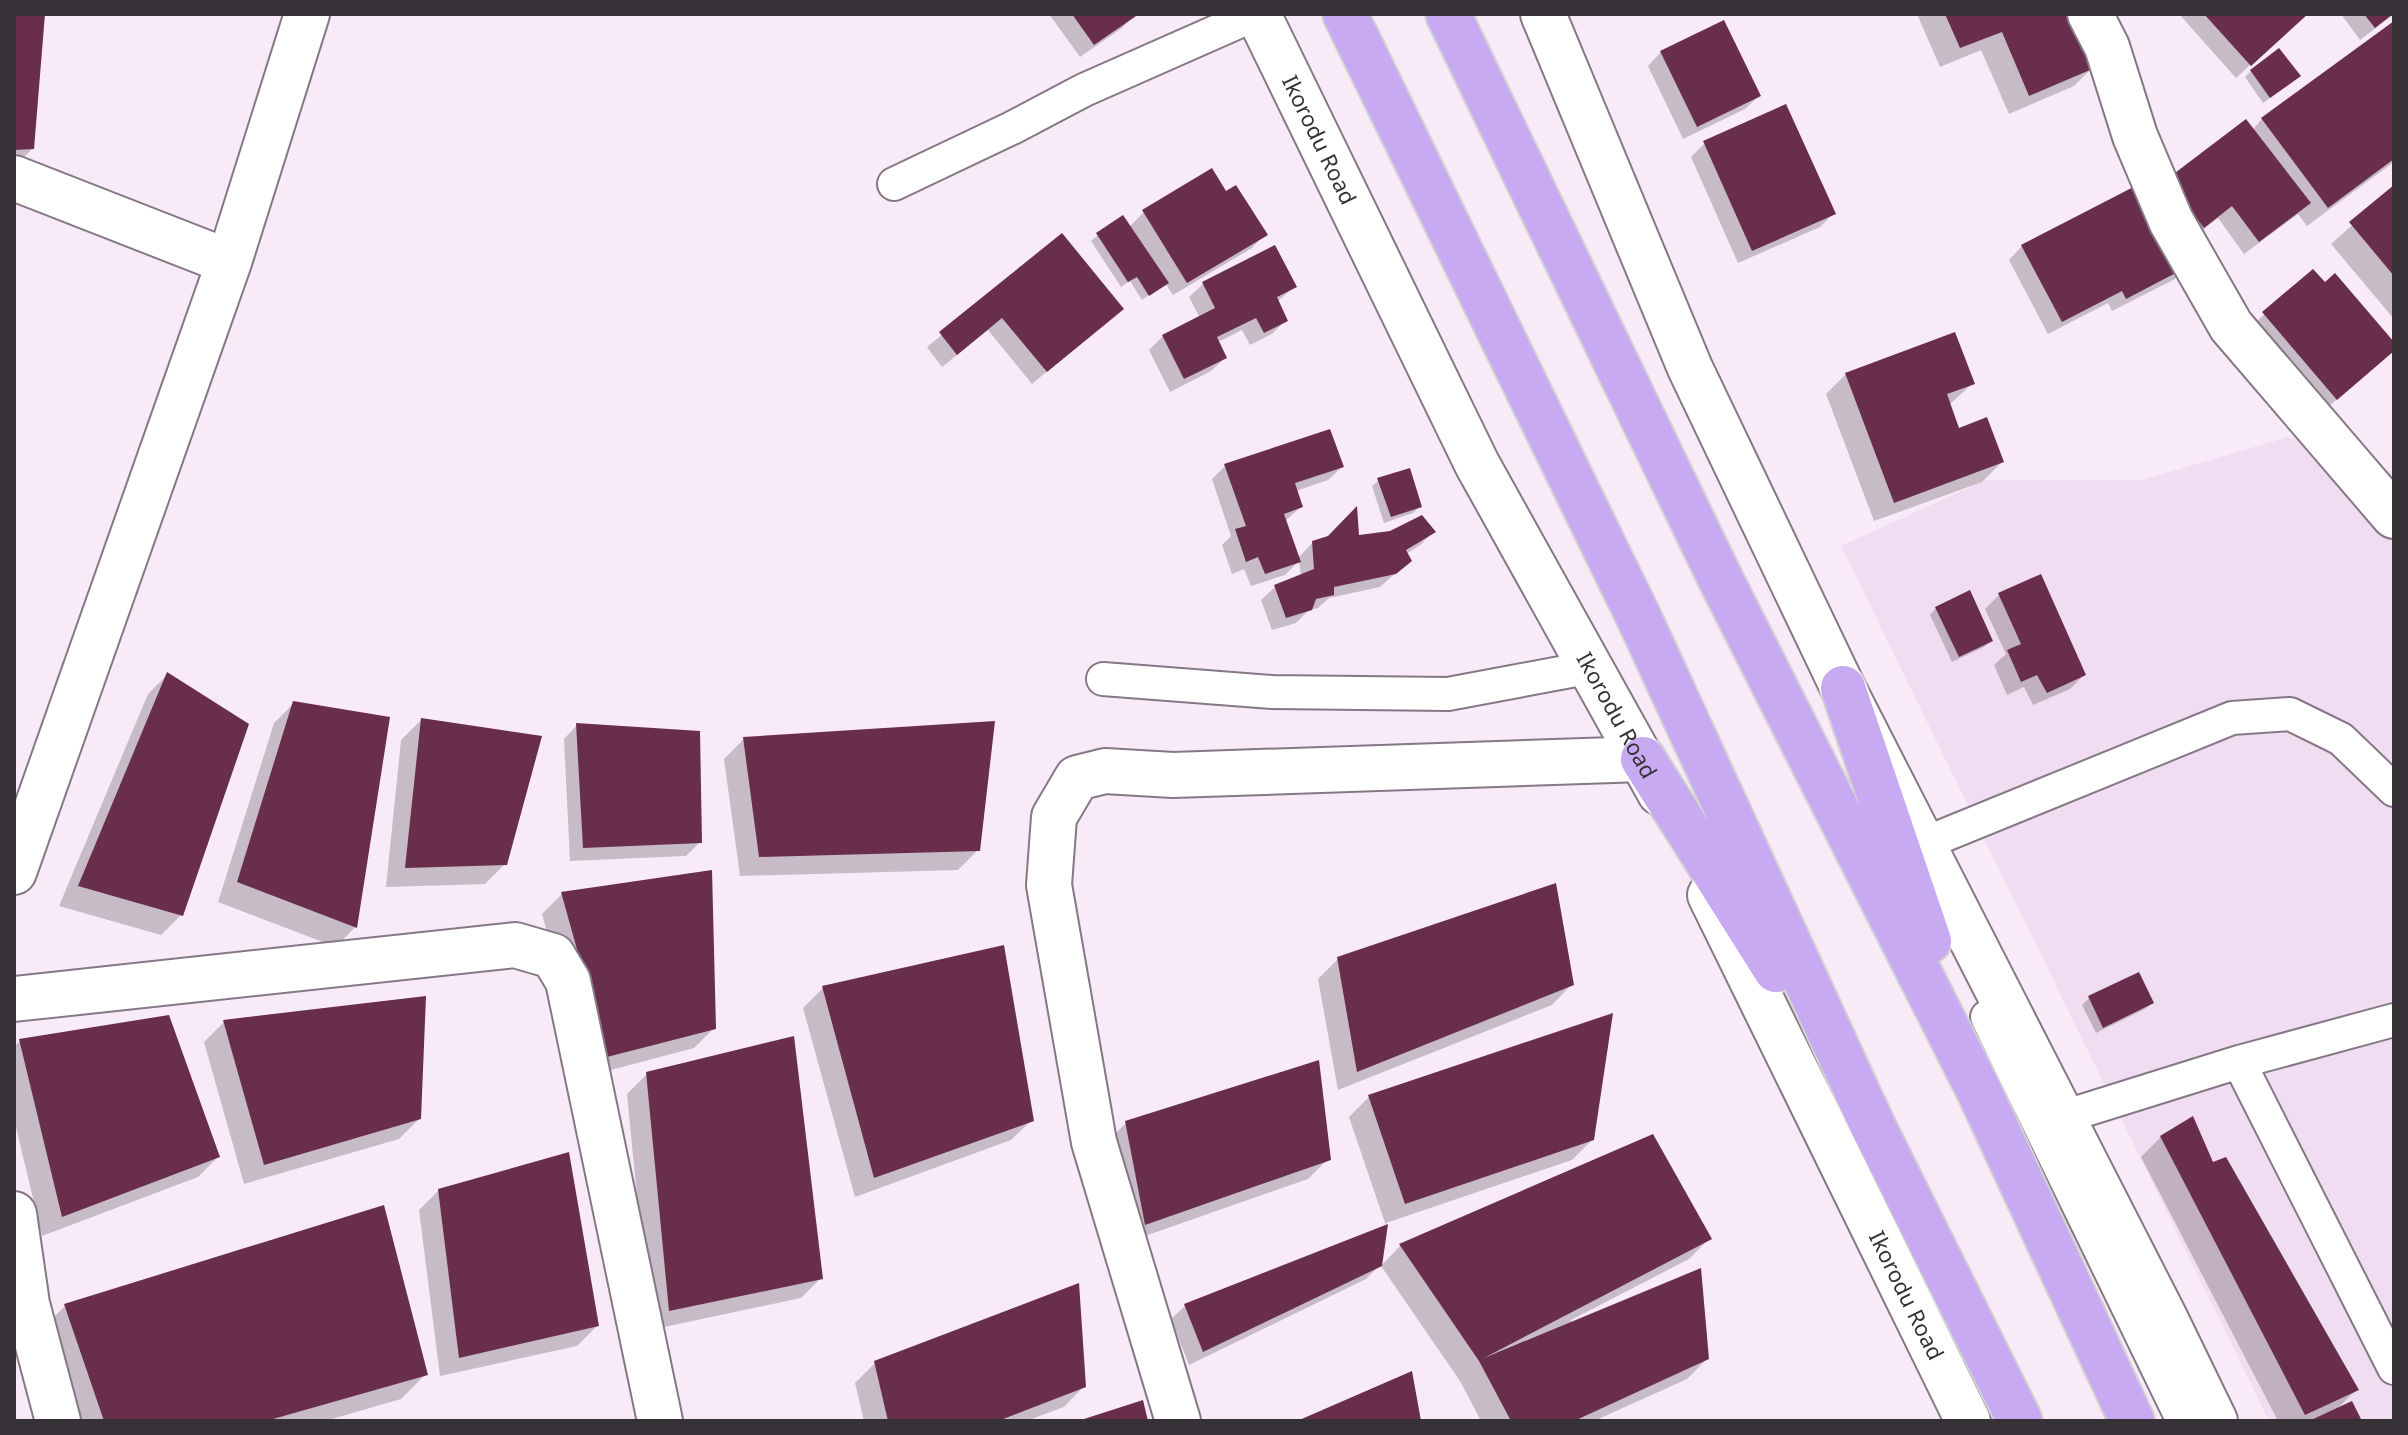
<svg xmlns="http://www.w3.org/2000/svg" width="2408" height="1435" font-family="'Noto Sans',sans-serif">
<rect width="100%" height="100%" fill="#f9eaf8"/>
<path fill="#f1ddf1" d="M2288 437 2394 473V1421H2269L1841 546 1986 480H2142Z"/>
<path fill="#0003" d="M14 14H43L33 148 14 167Z
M1049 14H1135L1122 28 1080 57Z
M1917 14H2072L2094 66 2074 86 2009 114 1981 50 1940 67Z
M2179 14H2306L2236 78Z
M2341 14H2394L2360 40Z
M2394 23V162L2307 226 2298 214 2244 254 2218 218 2190 240 2155 194 2252 130 2262 119Z
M1661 52 1759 96 1745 109 1683 139 1648 66Z
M2251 71 2292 82 2263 103 2245 77Z
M1705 143 1834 213 1820 227 1738 263 1691 157Z
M2394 188V319L2331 244Z
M1225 194 1265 234 1252 248 1173 295 1165 283 1142 300 1130 281 1121 287 1091 241 1098 235 1129 227 1144 212Z
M1062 236 1121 309 1032 384 988 330 942 367 927 347Z
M2022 246 2189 265 2175 279 2112 311 2108 303 2048 334 2009 260Z
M2313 272 2394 345V349L2382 361 2322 412 2250 327Z
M1203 284 1294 287 1277 302 1286 320 1272 334 1250 345 1242 330 1218 342 1225 358 1211 371 1170 392 1149 350 1163 336 1200 318 1189 297Z
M1846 374 1973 383 1949 405 1958 430 2002 462 1982 482 1874 521 1826 394Z
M1225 466 1342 467 1328 480 1296 491 1301 507 1285 521 1298 558 1313 542 1434 531 1420 545 1406 554 1409 561 1380 587 1329 598 1318 608 1309 610 1296 623 1272 630 1261 600 1275 587 1301 576 1299 561 1285 575 1251 586 1244 569 1232 574 1222 545 1231 536 1212 479Z
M1379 480 1420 506 1413 513 1384 523 1372 486Z
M2040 577 2084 675 2070 689 2033 705 2024 687 2007 695 1994 665 2006 654 1985 609 1999 595Z
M1936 608 1991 641 1984 647 1952 662 1930 615Z
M167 675 181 915 161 935 59 906 148 694Z
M294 703 355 927 336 947 218 902 274 723Z
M421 720 505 864 485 884 386 887 401 740Z
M577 725 700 842 686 856 570 861 564 739Z
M744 739 978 850 958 870 740 876 724 759Z
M562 894 714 1028 694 1048 588 1076 542 914Z
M1338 959 1572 984 1552 1005 1338 1090 1318 979Z
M2138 975 2152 1003 2145 1009 2096 1033 2082 1005 2089 998Z
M823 988 1032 1120 1011 1140 855 1197 803 1008Z
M424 999 419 1119 399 1139 244 1184 204 1042 224 1022Z
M20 1041 218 1157 198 1177 42 1236 14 1119V1047Z
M647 1074 821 1278 801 1298 650 1330 627 1094Z
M1369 1097 1592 1140 1572 1160 1386 1223V1226L1349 1117Z
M1126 1123 1328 1159 1308 1179 1125 1243 1106 1143Z
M2161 1137 2356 1390 2336 1410 2360 1421H2278L2141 1157Z
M439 1190 597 1326 577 1346 440 1376 419 1210Z
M1386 1227 1380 1265 1366 1279 1189 1365 1171 1319 1185 1306Z
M1709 1239 1689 1259 1571 1320 1572 1323 1707 1359 1687 1379 1594 1421H1481L1460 1381 1381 1266 1400 1246Z
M65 1306 426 1374 401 1399 325 1421H71L40 1331Z
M875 1363 1084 1386 1064 1407 1026 1421H864L855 1383Z"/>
<path fill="#692e4b" d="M14 14H45L34 149 14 150Z
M1072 14H1139L1094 45Z
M1945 14H2074L2097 67 2029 96 2002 32 1960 48Z
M2204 14H2308L2251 66Z
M2364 14H2393L2375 28Z
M1724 20 1761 96 1697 127 1660 51Z
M2394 21V159L2328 208 2261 118Z
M2279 48 2301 76 2270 98 2250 70Z
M1786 104 1836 214 1752 251 1703 141Z
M2246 119 2311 203 2259 242 2232 206 2204 228 2167 179Z
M1212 168 1226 191 1236 185 1268 235 1187 283 1142 210Z
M2147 180 2191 265 2126 299 2122 291 2062 322 2021 245Z
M2394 185V276L2349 222Z
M1123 215 1169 283 1149 296 1137 277 1128 282 1096 233Z
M1062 233 1124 309 1047 372 1002 318 957 355 939 332Z
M1275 245 1297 287 1277 297 1288 321 1264 333 1256 318 1217 337 1227 358 1184 379 1162 335 1215 308 1202 282Z
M2313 269 2325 282 2335 273 2394 342V351L2337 400 2262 312Z
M1955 332 1975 384 1947 394 1959 428 1987 417 2004 462 1894 503 1845 373Z
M1330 429 1344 467 1295 483 1303 507 1284 514 1301 562 1265 574 1258 557 1246 562 1235 529 1246 526 1224 464Z
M1410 468 1422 507 1391 517 1377 478Z
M1357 506 1359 535 1390 531 1422 515 1436 532 1406 550 1412 561 1396 574 1334 587V595L1316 599 1312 610 1286 618 1274 585 1314 569 1312 541 1328 536Z
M2041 574 2086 675 2047 693 2037 675 2021 682 2007 650 2021 644 1998 593Z
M1970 590 1993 641 1959 657 1935 607Z
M167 672 249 724 183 916 78 886Z
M293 701 390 717 357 928 237 882Z
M421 718 542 736 507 865 405 868Z
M995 721 980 851 759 857 743 737Z
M576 723 700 731 702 843 583 848Z
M712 870 716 1029 607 1057 561 892Z
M1556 883 1574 985 1357 1072 1337 957Z
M1004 945 1034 1121 874 1178 822 986Z
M2139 972 2154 1003 2103 1028 2088 996Z
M426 996 421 1119 264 1165 223 1020Z
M1613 1013 1594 1140 1405 1204 1368 1095Z
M169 1015 220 1157 62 1217 19 1039Z
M794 1036 823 1279 669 1311 646 1072Z
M1319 1060 1331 1160 1145 1225 1125 1121Z
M2193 1116 2213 1162 2226 1157 2359 1390 2305 1415 2160 1136Z
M1653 1134 1712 1239 1484 1358 1701 1268 1709 1359 1574 1421H1511L1479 1361 1399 1244Z
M569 1152 599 1326 459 1358 438 1189Z
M384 1205 428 1375 266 1421H104L64 1304Z
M1388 1224 1382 1266 1203 1352 1184 1304Z
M1079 1283 1086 1387 998 1421H888L874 1361Z
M1412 1371 1421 1421H1297Z
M1143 1400 1148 1421H1081V1420Z
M2352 1401 2362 1421H2309Z"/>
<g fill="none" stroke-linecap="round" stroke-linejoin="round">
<g stroke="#857885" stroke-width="36">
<path id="service" d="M894 184 1012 128 1084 90 1256 14
M1103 679 1272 692 1448 694 1592 667
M1923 844 2232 718 2290 714 2341 739 2394 790
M1987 1017 2183 1421
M2239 1062 2394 1368
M2063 1117 2239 1062 2394 1020"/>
</g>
<g stroke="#857885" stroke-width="48">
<path id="minor" d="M2090 14 2107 47 2135 136 2171 221 2231 326 2394 516
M14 178 229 262
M14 872 229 262 307 14
M14 999 515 945 553 956 568 981 660 1421
M14 1214 27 1304 58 1421
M1178 1421 1094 1142 1049 885 1054 817 1077 778 1105 771 1173 775 1643 759"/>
</g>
<g stroke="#857885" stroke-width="48">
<g id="tertiary">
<path id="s1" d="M1258 14 1477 464 1660 793"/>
<path d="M1543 14 1690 368 1843 688 2165 1318 2215 1421"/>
<path id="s2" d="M1710 895 1968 1421"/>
</g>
</g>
<g stroke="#d3d2d3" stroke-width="48">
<path id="motorway" d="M1345 14 1640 620 1873 1126 2020 1421
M1448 14 1720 578 1979 1091 2132 1421
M1843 688 1929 941
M1643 759 1776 970"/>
</g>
<use href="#service" stroke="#fff" stroke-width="32"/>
<use href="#minor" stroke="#fff" stroke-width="44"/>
<use href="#tertiary" stroke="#fff" stroke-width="44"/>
<use href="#motorway" stroke="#c7aaf2" stroke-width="44"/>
</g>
<g text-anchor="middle" stroke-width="8" stroke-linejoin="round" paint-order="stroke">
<g font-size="22" fill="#363136" stroke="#f9eaf8">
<text dy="8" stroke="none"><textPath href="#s1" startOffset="140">Ikorodu Road</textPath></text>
<text dy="8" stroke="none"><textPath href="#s1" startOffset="788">Ikorodu Road</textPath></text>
<text dy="8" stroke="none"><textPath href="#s2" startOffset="446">Ikorodu Road</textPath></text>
</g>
</g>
<rect width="2408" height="1435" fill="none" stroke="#363136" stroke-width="32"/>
</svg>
